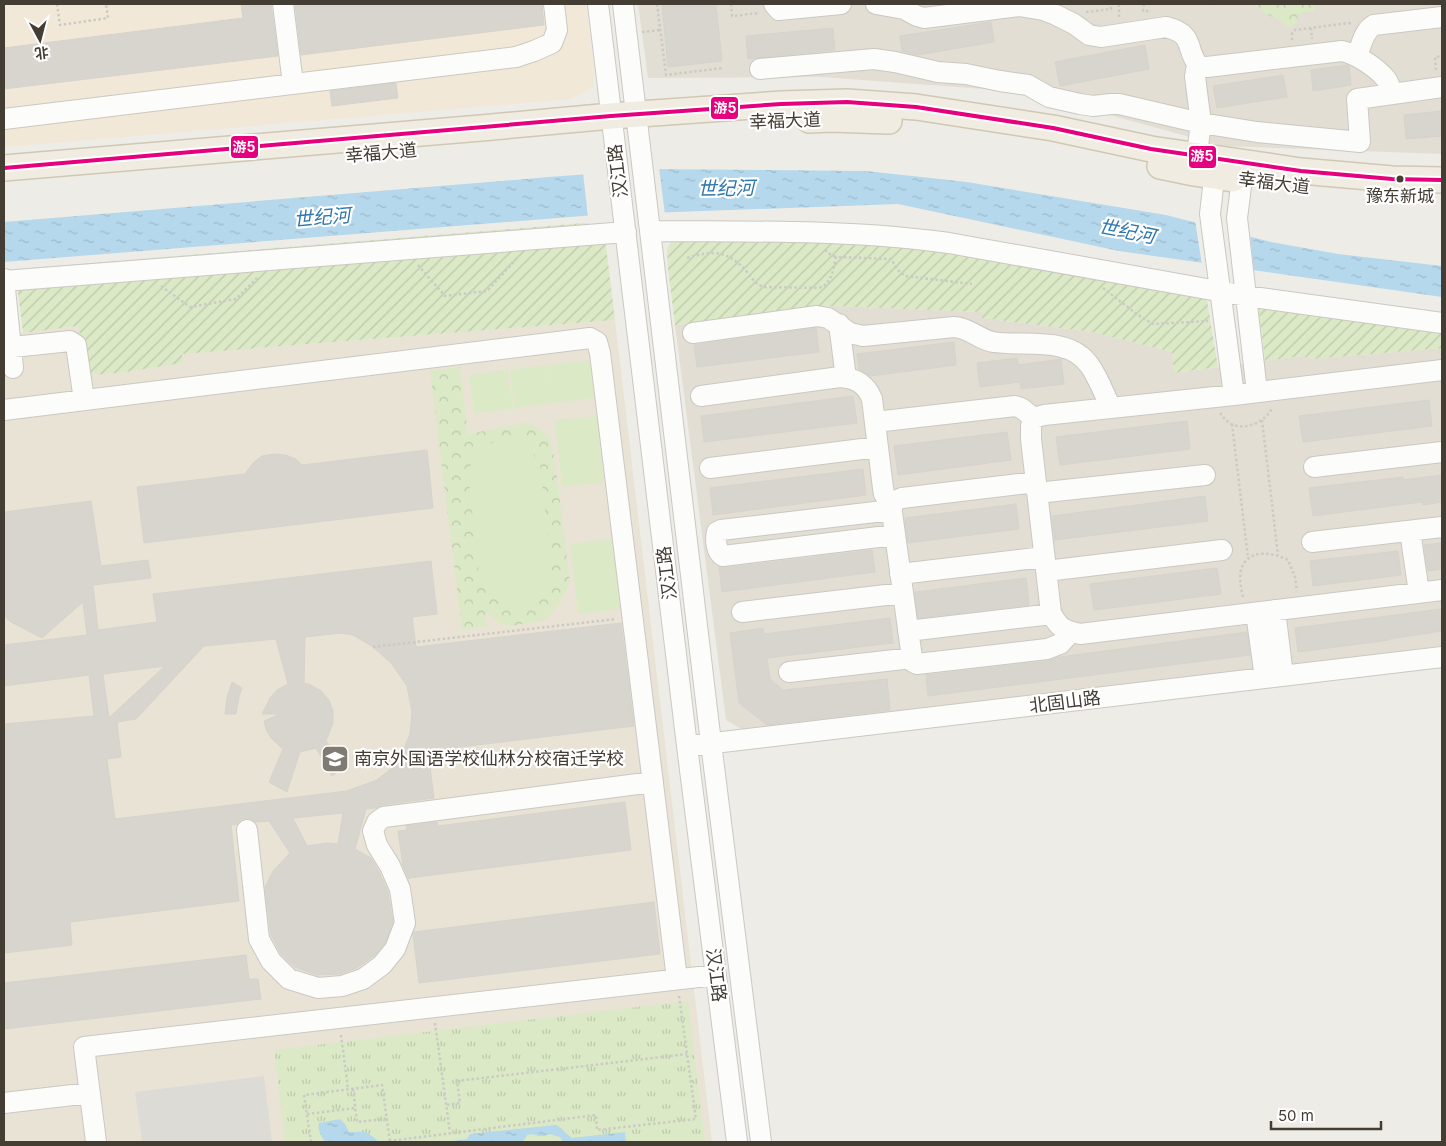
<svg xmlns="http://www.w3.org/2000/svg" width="1446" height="1146" font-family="Inter,'Noto Sans SC',sans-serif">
<defs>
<pattern id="grass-tufts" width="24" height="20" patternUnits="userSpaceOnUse" patternTransform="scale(1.25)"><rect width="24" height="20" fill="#dbe9c6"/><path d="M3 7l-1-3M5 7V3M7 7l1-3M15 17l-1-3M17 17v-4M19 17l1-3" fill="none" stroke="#bdc9ab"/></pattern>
<pattern id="park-crowns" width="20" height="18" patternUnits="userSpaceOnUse" patternTransform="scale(1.25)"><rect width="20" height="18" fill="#dbe9c6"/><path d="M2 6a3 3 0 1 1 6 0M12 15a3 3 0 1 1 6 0" fill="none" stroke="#bdc9ab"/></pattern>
<pattern id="garden-furrows" width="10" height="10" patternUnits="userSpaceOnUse" patternTransform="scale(1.25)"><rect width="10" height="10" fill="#dbe9c6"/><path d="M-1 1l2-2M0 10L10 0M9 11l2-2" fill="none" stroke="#bdc9ab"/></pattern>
<pattern id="water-ripples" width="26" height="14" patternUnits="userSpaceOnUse" patternTransform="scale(1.25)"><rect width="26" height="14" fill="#b6d8ec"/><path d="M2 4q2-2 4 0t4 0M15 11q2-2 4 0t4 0" fill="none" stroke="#9ebacb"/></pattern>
</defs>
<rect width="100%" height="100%" fill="#eeece6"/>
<path fill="#e3ded3" d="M638 4H1442V154L1223 146 1025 92 821 77 648 78Z
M832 306 982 312V318L1092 332 1172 352 1175 373 1301 356 1313 359 1442 348V646L748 733 726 720 675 325Z"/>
<path fill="#f1e8d8" d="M4 4H586L594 68V86L584 93 571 99 4 147Z"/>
<path fill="#e9e3d5" d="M615 320 712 1142H4V335L78 326 90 375 119 373 183 363 181 354Z"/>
<path fill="url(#grass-tufts)" d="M688 1001 705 1142H285L274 1050Z"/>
<path fill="url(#park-crowns)" d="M1255 4H1314L1315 11 1297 14 1298 22 1289 28 1282 21 1264 13Z
M460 367 468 434 526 423 535 426 544 432 550 441 555 461 570 582 564 596 550 615 542 621 510 626 501 624 485 612 487 626 462 630 430 371Z"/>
<path fill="url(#garden-furrows)" d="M584 223 596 225 604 229 615 320 182 354 183 363 119 373 89 375 78 326 23 333 16 276 18 269Z
M846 239 948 249 1206 294 1218 367 1174 373 1172 352 1092 332 982 318V312L832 306 782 311 675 325 668 269 667 248 673 240Z
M1258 304 1442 327V348L1313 359 1301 356 1265 361Z"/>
<path fill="#dbe9c6" d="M589 360 594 398 554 403 550 365Z
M549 365 554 403 514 408 510 370Z
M508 370 513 409 474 413 469 375Z
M597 416 604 482 562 487 555 420Z
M501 439C508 439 516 439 522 442 530 447 537 458 540 466L552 572 549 584 546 589 529 605 516 606 499 602 492 597 480 583 468 475C472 455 483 446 501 439Z
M612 539 620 609 578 614 570 544Z"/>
<path fill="#dddbd6" d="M264 1076 272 1142H142L135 1092Z"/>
<path fill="url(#water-ripples)" d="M654 169 866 171 967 182 1166 215 1271 242 1338 254 1442 266V297L1119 251 898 204 595 215 4 262V222L549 177Z
M340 1119 345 1124 349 1132C368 1132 364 1129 379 1142H325C322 1137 317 1130 319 1123Z
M556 1125C563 1128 566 1134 572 1138L625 1132 626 1142H563L560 1137 549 1134C537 1140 537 1132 527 1135L525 1139 521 1142H445L467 1139 470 1134Z"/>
<path fill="#eeece6" d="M659 167 665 215 588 218 583 172Z
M1195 220 1250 234 1254 273 1202 265Z"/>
<path fill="#d8d5cf" stroke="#d6d3cc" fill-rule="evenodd" d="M241 4H271L278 56 4 89V48L243 18Z
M295 4H542L544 25 301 55Z
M662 4H716L722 61 668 67Z
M991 22 994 42 917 55 902 51 900 36Z
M833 28 835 50 748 59 746 36Z
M1145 45 1149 69 1060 86 1055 62Z
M1347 65 1349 66 1351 85 1313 91 1311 70Z
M1283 75 1287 97 1217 108 1213 86Z
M396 83 398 98 332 106 330 91Z
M1442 111V136L1406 139 1404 115Z
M816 328 819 352 697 367 694 345Z
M954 342 956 365 870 376 859 369 857 354Z
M1017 358 1018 365 1061 359 1064 384 1021 389 1020 382 980 387 977 363Z
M853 396 857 423 704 442 701 416Z
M1429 400 1432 426 1303 442 1299 416Z
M1187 421 1190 449 1060 465 1056 437Z
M1007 432 1011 460 898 475 894 446Z
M427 450 433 508 144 543 137 487 245 474 253 463 262 456 275 454 286 455 296 459 302 465Z
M863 469 866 495 713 515 710 488Z
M1442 475V502L1423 505 1422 502 1313 516 1309 488 1403 477V480Z
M1205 496 1208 521 1055 540 1052 516Z
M91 501 101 566 148 560 151 578 93 585 98 630 157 622 153 594 431 561 437 614 412 617 416 647 621 623 634 726 428 751 434 798 382 805 376 808 366 809 355 849 371 858 379 872 388 892 393 922 385 943 374 956 357 968 340 974 317 975 294 967 281 954 271 935 265 887 273 871 290 853 269 821 255 822 251 819 246 818 240 820 237 824 231 825 239 901 70 922 72 945 4 953V724L94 716 89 675 4 686V645L87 635 83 602 42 638 11 622 4 616V512ZM341 633 353 635 373 647 391 663 407 686 412 712 410 734 403 751 393 767 377 780 347 791 115 819 107 759 121 757 117 722 136 719 204 646 276 639 288 684 277 690 270 698 262 714H280L264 721 266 729 271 738 283 749 269 782 287 792 300 752 316 748 332 776 346 765 326 741 333 723V711L329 700 321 691 311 685 304 683 305 637ZM165 666 115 712 109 718 103 674ZM343 813 338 844 327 843 307 846 293 818Z
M1016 504 1019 529 908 543 905 518Z
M1442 543V569L1428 571 1424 545Z
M872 550 875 572 722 592 719 567 724 568Z
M1398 551 1401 575 1313 586 1310 561Z
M1217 568 1221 594 1094 610 1090 584Z
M1026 578 1029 605 918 618 915 592Z
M1442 609V631L1389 639V640L1298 652 1295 628Z
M890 618 893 643 767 658 770 679 783 690 887 679 890 710 767 725 739 703 730 633 763 628 764 634Z
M1247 632 1250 655 928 696 926 675 1048 661 1060 657Z
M232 682 242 688 239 697 236 714H225L227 698Z
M625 802 631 850 409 878V879L403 866 398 831 407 830 406 826 437 822 438 826Z
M654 902 660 954 419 983 413 934 414 932Z
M246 955 249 979H258L261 999 4 1029V983Z"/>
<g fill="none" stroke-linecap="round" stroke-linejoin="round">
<g stroke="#cbc8c2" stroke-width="22">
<path id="minor" d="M283 4 293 84
M598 4 687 746 737 1142
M623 4 711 743 761 1142
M774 4 779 10 841 4
M876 4 904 9 917 16 924 18 1019 6 1043 10 1056 15 1074 24 1089 35 1101 37 1166 27C1197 35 1184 49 1199 66L1207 67 1342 51C1356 54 1376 67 1386 79 1389 83 1391 89 1393 94
M1357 56C1361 46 1364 30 1374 25L1442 17
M760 69 874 59 895 62 938 72 966 74 1000 81 1028 85 1049 97 1080 104 1093 106 1111 104H1119L1201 123 1195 77 1196 70 1198 65
M4 119 516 57 534 51 552 43 557 30 554 4
M1216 161 1210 214 1234 395
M1244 163 1237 218 1257 392
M1195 169 1201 123 1257 132 1360 142 1357 99 1442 87
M650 231C750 232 850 229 949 243L1246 296 1442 323
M4 279 13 368
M4 281 626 232
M839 324 846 378
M693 333 817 316 828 318 850 333 863 336 954 327C970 328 978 339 993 342 1024 347 1069 335 1090 366 1099 379 1104 394 1111 408
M4 348 70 341 76 345 84 400
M1442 370 1234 395 1044 415 1034 418 1031 426V439L1051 613C1059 628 1063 630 1080 634L1442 590
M701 396 840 377C856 378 866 384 872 399L883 488 884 494 891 505
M4 410 590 338 597 342 600 353 677 979
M875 422 1015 406 1021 408 1034 418
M1314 467 1442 452
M710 468 878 447
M1036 482 902 498 892 502 891 505 912 658 913 662 917 664 1047 649 1060 644 1071 632
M1037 493 1205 475
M892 510 721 530 717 532C715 539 716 552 723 556L895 535
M1410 531 1419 593
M1312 542 1442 527
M1046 571 1222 550
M900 574 1044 557
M1275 610 1283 676
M742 612 903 593
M1256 613 1265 678
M908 631 1052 614
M789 672 912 658
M697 745 1442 657
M247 830 259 939 271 961 289 979 318 988 342 986 363 979 382 965 395 949 405 923 400 889 390 866 377 845 373 831 377 822 384 817 653 782
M4 1103 90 1093
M96 1142 84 1047 716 975"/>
</g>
<g stroke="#d0c8b4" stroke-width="28">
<path id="major" d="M809 120 830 119 889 121
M1160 166 1194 173 1233 179
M4 168 481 128 611 116 781 104 847 102 916 107 1053 128 1151 149 1301 171 1392 179 1442 180"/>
</g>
<path stroke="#cccac5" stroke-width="2.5" stroke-dasharray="2.5 2.5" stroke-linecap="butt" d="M57 4 60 25 108 18 106 4
M657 4 666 75 723 68
M731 4 732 16 760 13
M1144 4 1143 11H1149
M1212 4H1213
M1086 12 1111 9V4
M1119 17V4
M1311 28 1312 39
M642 32 660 30
M1292 40V33L1295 30 1349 23 1353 24
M1436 70 1435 57 1442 56
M825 250 831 255 836 257
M687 258C713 250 728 250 747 272 754 280 754 284 765 287L819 288C833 283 833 269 836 257L891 259 899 271 905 276 972 284
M418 265 445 296 487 291 518 257
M161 286 190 307 236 299 257 278
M1103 288 1138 315 1153 324 1208 321
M1220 413C1223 417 1226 421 1231 424 1245 431 1266 422 1272 408
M1262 420 1278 555
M1232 424 1248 558
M1243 597C1241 588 1239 579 1241 570 1247 548 1273 552 1288 560L1295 577 1297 591
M373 647 616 619
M435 1023 450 1133
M341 1035 348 1089
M353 1089 357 1122 387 1119
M447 1105 460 1103 457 1081 687 1054
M307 1114 355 1108
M389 1141 596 1115 597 1130 696 1119 679 996
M311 1142 304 1095 382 1085 390 1142"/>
<use href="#minor" stroke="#fcfcfb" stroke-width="20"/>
<use href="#major" stroke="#f1ece2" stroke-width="25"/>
<g stroke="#fff" stroke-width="8">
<path id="bus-1" d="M4 168 611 116 781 104 847 102 916 107 1053 128 1151 149 1301 171 1392 179 1442 180"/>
</g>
<use href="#bus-1" stroke="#e5007d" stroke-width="4"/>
</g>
<defs>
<g id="school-square" transform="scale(1.4375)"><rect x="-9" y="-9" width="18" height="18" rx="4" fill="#7f7a72" stroke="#fff"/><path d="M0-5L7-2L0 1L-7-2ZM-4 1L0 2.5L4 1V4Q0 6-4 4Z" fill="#fff"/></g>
</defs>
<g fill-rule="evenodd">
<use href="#school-square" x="335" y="759"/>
</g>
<circle fill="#433d33" stroke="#fff" stroke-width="2" cx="1400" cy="179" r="4.5"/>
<g text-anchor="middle" stroke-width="4.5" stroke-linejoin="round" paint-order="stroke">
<g font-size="17" fill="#433d33" stroke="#fff">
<text x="1400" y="202">豫东新城</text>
</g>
<g font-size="18" fill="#433d33" stroke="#fff">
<text transform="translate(785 121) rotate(-2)" y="6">幸福大道</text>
<text transform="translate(381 153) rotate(-5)" y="6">幸福大道</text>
<text transform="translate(618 171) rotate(-97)" y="6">汉江路</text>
<text transform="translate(1274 183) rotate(7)" y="6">幸福大道</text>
<text transform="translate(667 573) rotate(-97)" y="6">汉江路</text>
<text transform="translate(1065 702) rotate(-7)" y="6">北固山路</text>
<text transform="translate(716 975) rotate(83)" y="6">汉江路</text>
</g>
<g font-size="18" fill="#433d33" stroke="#fff" text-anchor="start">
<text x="354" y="765">南京外国语学校仙林分校宿迁学校</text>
</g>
<g font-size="19" font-style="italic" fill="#2e78ae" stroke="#fff">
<text transform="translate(726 188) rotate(-1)" y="7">世纪河</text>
<text transform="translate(322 217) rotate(-5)" y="7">世纪河</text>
<text transform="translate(1127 231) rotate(11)" y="7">世纪河</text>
</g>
</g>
<g stroke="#fff" stroke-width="2">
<rect x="710" y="96" width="29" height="24" rx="5" fill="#e5007d"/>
<rect x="230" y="135" width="29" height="24" rx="5" fill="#e5007d"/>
<rect x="1188" y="145" width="29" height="24" rx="5" fill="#e5007d"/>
</g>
<g font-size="14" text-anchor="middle" font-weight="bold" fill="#fff">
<text x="725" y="113">游5</text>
<text x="244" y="152">游5</text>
<text x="1202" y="161">游5</text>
</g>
<rect width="1446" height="1146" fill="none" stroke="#433d33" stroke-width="10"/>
<g transform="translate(40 40) rotate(173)" stroke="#ffffff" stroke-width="4" paint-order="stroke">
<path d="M0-4L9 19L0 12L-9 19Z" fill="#433d33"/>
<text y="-8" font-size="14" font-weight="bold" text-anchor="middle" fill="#433d33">北</text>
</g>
<path d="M1271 1121v8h110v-8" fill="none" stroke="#433d33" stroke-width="2.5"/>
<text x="1278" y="1121" font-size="15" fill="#433d33" stroke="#ffffff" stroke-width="4" paint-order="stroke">50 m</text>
</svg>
